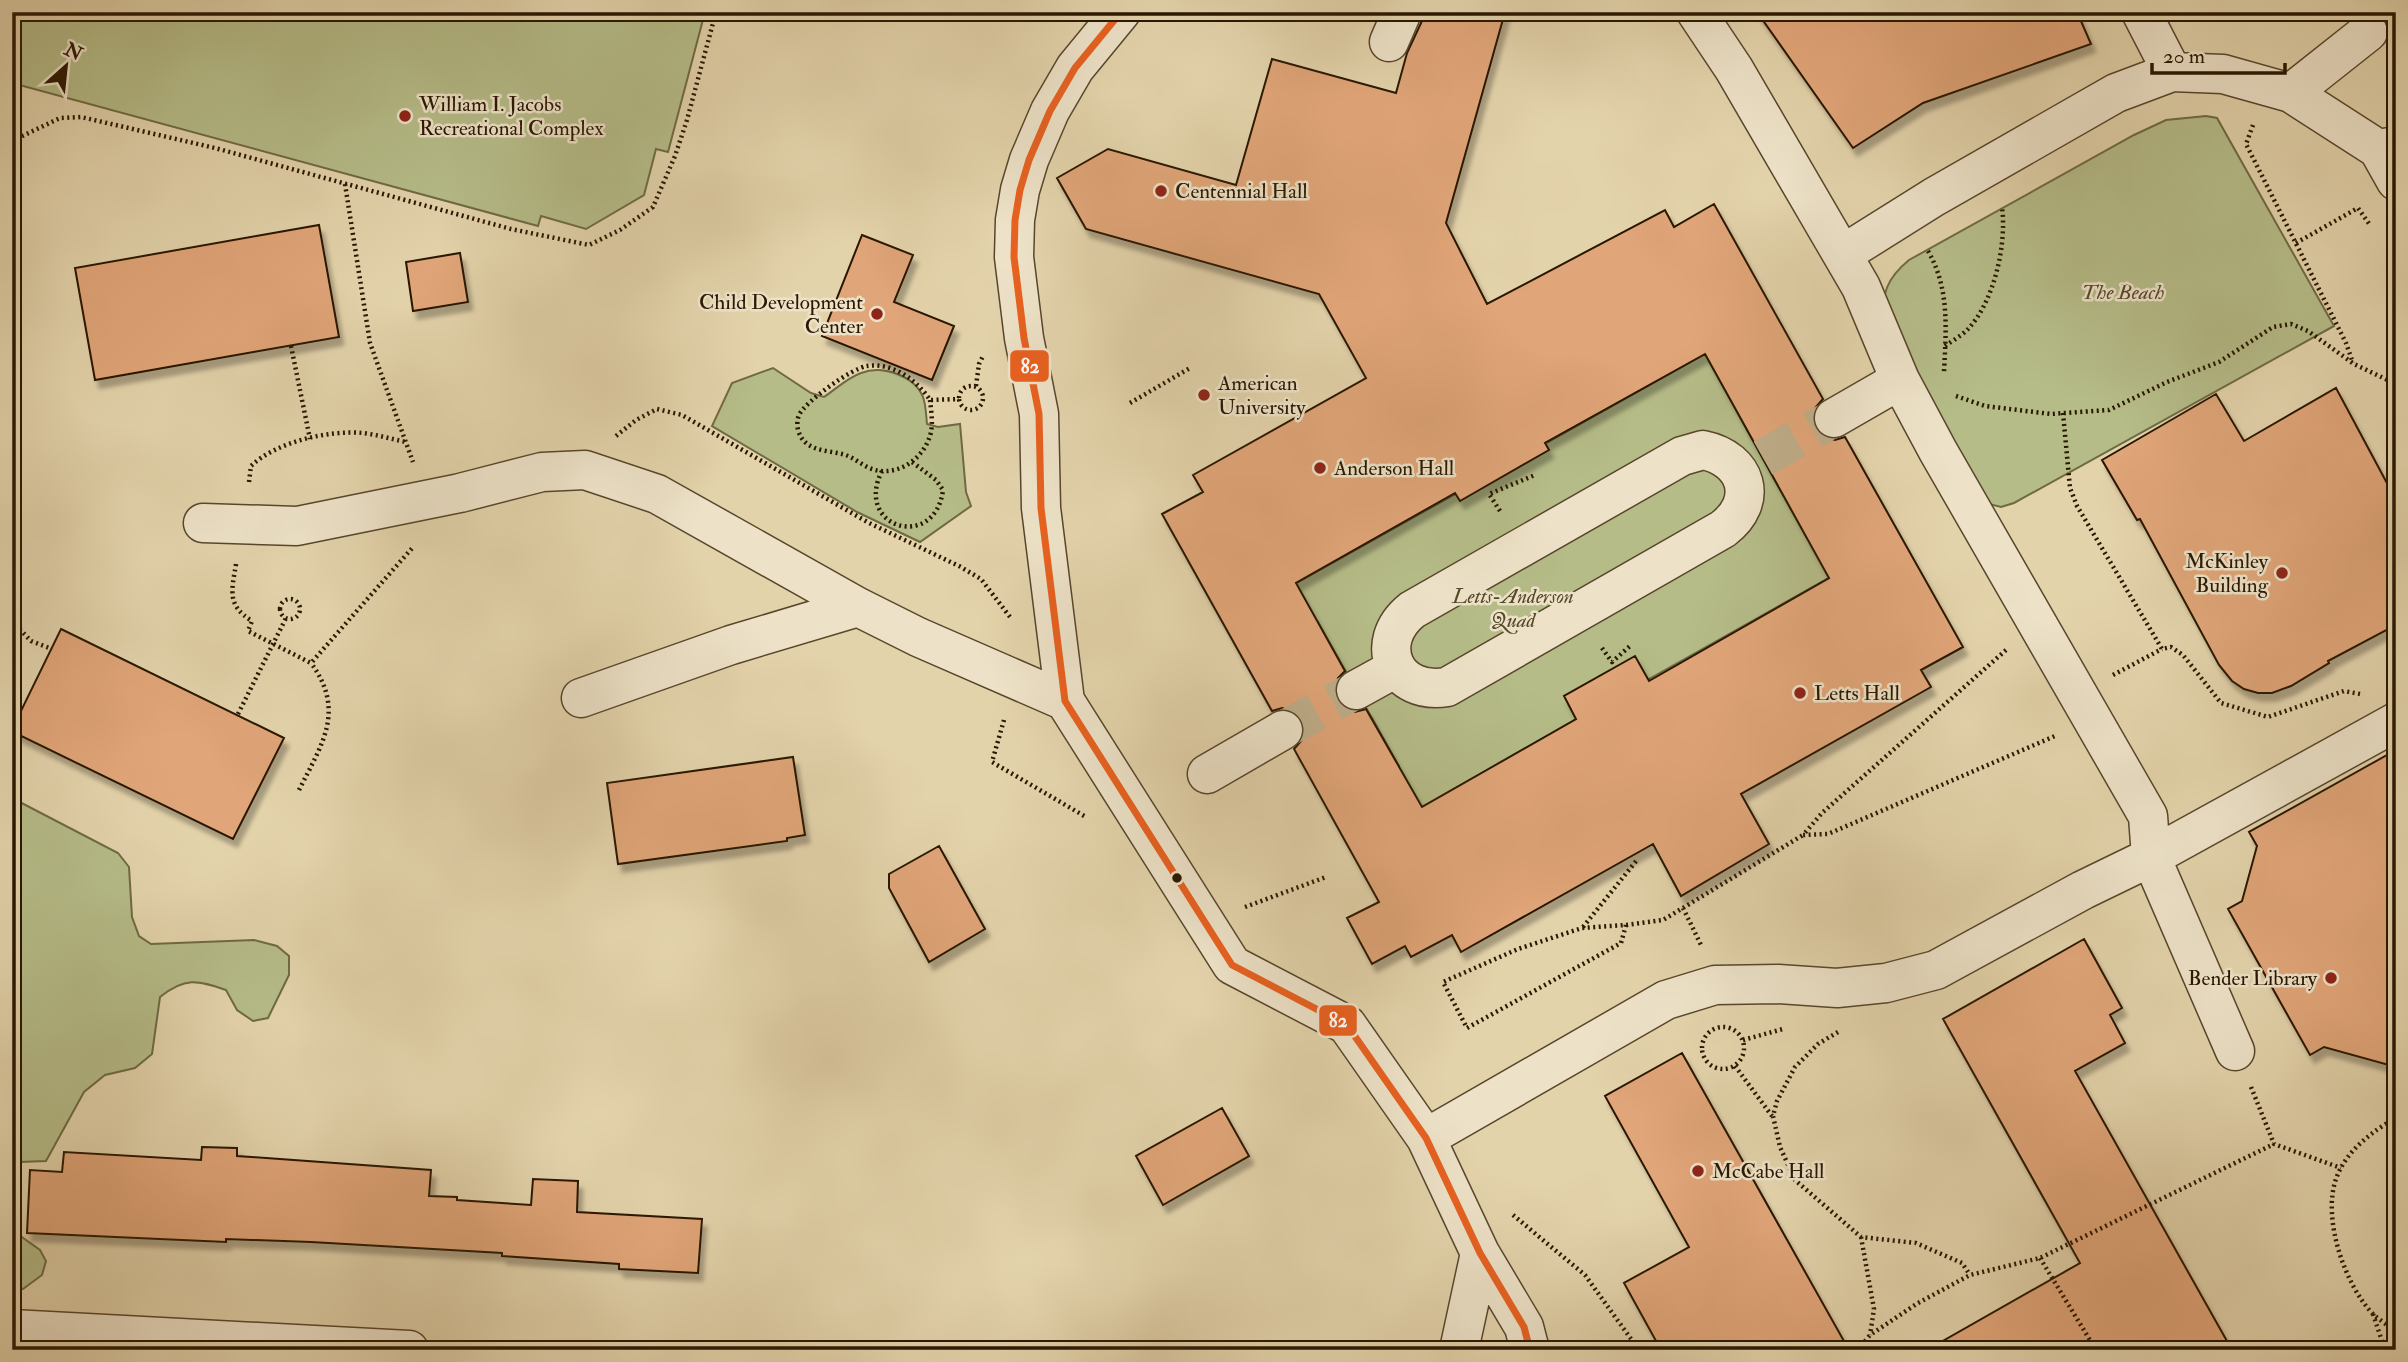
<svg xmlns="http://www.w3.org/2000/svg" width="2408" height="1362" font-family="'IM FELL Double Pica',serif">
<defs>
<filter id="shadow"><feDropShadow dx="4.5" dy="8" stdDeviation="2" flood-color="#0004"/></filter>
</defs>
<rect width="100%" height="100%" fill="#e3d3ab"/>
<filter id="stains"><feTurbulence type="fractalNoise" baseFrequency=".00286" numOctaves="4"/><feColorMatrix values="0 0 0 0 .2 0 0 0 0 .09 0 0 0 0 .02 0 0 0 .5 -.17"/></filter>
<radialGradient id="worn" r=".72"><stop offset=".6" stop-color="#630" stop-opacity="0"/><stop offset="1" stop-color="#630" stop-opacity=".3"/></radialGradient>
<path fill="#b5bc88" stroke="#6f6a44" stroke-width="2" d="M12 12H705L668 152 656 149 644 195 586 229 541 216 538 226 12 83Z
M2206 116 2217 118 2334 326 2014 503 2001 507 1989 504 1884 322C1881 294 1887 278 1909 260L2134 135 2166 120Z
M1730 340 1727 393 1807 538 1857 562 1393 823 1399 766 1318 622 1290 638 1268 599Z
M773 368 811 393 824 397C836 389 847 378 861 373 882 365 914 375 923 397 926 405 926 415 927 424L938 427 960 424 966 492 971 506 920 542 857 512 712 426 732 383Z
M12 798 118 853 129 867 132 917 139 936 151 944 254 940 277 946 289 956V975L268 1018 253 1021 237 1010 226 990C197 980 185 977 160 997L152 1054 135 1068 105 1075 84 1092 46 1161 20 1162 19 1235 40 1250 46 1261 42 1275 23 1289 12 1287V1133L19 1114 12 1086Z"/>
<path fill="#e0a578" stroke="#291700" stroke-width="2" fill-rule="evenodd" filter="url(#shadow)" d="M1423 12H1505L1446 223 1487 304 1665 210 1674 227 1714 204 1823 399 1815 408 1812 417 1815 428 1824 437 1835 440 1845 437 1963 647 1921 670 1931 687 1741 794 1769 844 1681 896 1653 844 1461 952 1452 935 1411 957 1405 946 1372 964 1347 918 1379 902 1294 749 1302 740 1305 729 1302 720 1293 711 1282 708 1272 711 1162 514 1203 492 1193 475 1366 378 1319 294 1086 229 1057 178 1108 149 1236 185 1272 59 1396 93 1407 53 1422 21ZM1705 354 1829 578 1649 681 1635 656 1564 696 1576 719 1422 807 1366 709 1355 712 1345 709 1337 701 1334 689 1338 678 1345 671 1296 583 1455 493 1460 501 1549 450 1545 443Z
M1757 12H2077L2091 44 1923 103 1853 148Z
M319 225 339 337 95 380 75 268Z
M862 235 913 255 894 302 954 326 932 380 822 336Z
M460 253 468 302 413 311 406 262Z
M2336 388 2396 500V625L2328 661 2329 663 2291 686 2272 693H2258L2244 689 2232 681 2219 665 2140 519 2137 520 2102 460 2216 394 2244 441Z
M61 629 284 738 233 839 13 732 17 719Z
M2396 750V1067L2324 1047 2310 1055 2228 909 2242 901 2257 846 2249 832Z
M793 757 805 835 787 838V841L618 864 607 783Z
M939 846 985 929 929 962 889 888V874Z
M2084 939 2122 1008 2110 1015 2125 1043 2075 1071 2232 1350H1927L2080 1263 1943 1019Z
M1682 1053 1849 1350H1661L1624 1283 1689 1247 1605 1096Z
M1222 1108 1249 1156 1163 1205 1136 1156Z
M202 1147 237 1148V1156L431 1170 429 1196 457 1197V1200L531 1205 533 1179 578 1181 577 1212 702 1219 698 1273 619 1269V1264L502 1256V1253L311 1242 226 1239V1242L27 1233 30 1170 62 1172 64 1152 201 1160Z"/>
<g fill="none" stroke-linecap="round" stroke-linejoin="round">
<path stroke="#bead89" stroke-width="38" stroke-dasharray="38 19" stroke-linecap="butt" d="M2368 32 2396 16
M1763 458 1834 418
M1283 730 1356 690"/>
<g stroke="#58462b" stroke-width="41">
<path id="minor" d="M1121 12 1075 68 1050 111 1029 160 1020 190 1015 220 1014 257 1024 338 1039 414 1041 508 1065 701 1232 965 1347 1025 1426 1138 1480 1253 1524 1327 1530 1350
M1696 12 1734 69 1861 287 1900 380 1938 451 2148 816 2151 857 2235 1051
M2141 12 2172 72
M1389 42 1402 12
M2291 93 2368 32
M2378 149 2396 181
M1843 254 1934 197 2116 93 2172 72 2223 74 2291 93 2378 149 2396 146
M1834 418 1900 380
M1703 450C1747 459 1760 501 1723 529L1447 687C1395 696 1371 643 1412 610L1682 456Z
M203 523 297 526 460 493 542 472 585 470 657 494 858 607 918 637 1065 701
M1356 690 1396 668
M581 698 731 645 858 607
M1207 774 1283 730
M1426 1138 1666 1000 1715 985 1778 984 1837 988 1886 983 1936 970 2083 890 2151 857 2396 722
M12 1329 409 1350
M1459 1350 1480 1253"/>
</g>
<path stroke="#291700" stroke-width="4.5" stroke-dasharray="2 3.5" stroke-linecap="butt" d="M2253 125 2246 144 2346 343 2353 363
M12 141 60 118 81 117 215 148 511 229 589 245 620 230 653 207 675 156 687 120 716 12
M345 184 370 343 413 462
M2296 243 2358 208 2370 225
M1928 251C1950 289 1946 330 1944 372
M291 346 310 439
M1945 346C1952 341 1961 336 1967 330 1994 303 2007 244 2002 207
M959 398a12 12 0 1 1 24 0a12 12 0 1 1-24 0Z
M976 386 979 364 983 356
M1956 396 1985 406 2051 414 2109 410 2167 382 2219 362 2273 327 2291 324 2308 331 2354 364 2396 384
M930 400C931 410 933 421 931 432 926 455 904 473 881 471 865 470 856 457 842 454 825 450 804 451 798 430 797 425 797 420 799 415 806 401 852 368 867 366 892 362 917 380 930 400L959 399
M1130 403 1190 368
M2063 413 2070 488 2077 506 2162 649 2171 647 2183 655 2221 703 2268 717 2344 691 2360 694
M616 436 636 420 657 409 682 415 869 523 959 566 981 579 1010 617
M882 471C853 528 935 552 943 490L936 480 912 462
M249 482 251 466C276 442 328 430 363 433 378 435 392 439 406 442
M1500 511 1489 494 1535 475
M236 564C232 590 226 605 252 621L248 631 311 663 414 546
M280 609a10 10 0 1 1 20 0a10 10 0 1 1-20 0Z
M12 621 31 641 52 649
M1602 648 1612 662 1630 646
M2006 650 1822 813 1803 835 1828 834 2055 736
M2113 675 2162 649
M238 714 286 618
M1004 720 992 762 1086 817
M299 790C322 744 346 711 311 663
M1245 907 1326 877
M1683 908 1701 945
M1626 925 1621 943 1467 1028 1443 982 1518 949 1582 928 1626 925 1663 920 1803 835
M1583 927 1637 860
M1702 1048a21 21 0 1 1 42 0a21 21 0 1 1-42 0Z
M1838 1032 1818 1044 1795 1067 1777 1101 1773 1116 1780 1147 1795 1180 1861 1237 1916 1243 1962 1263 1970 1275
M1743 1040 1783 1029
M1735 1066 1772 1116
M2251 1087 2274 1144 2341 1168
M2396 1118C2372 1131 2345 1152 2336 1179 2322 1219 2345 1286 2374 1315 2381 1321 2389 1326 2396 1332
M1513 1215 1585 1275 1639 1350
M1861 1237 1874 1309 1870 1335
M2040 1258 2096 1350
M2373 1314 2385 1350
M1858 1350 1870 1335 1918 1303 1970 1275 2040 1258 2274 1144"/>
<use href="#minor" stroke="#ede2c8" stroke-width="38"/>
<g stroke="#ede2c8" stroke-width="12">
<path id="bus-1" d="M1121 12 1075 68 1050 111 1029 160 1020 190 1015 220 1014 257 1024 338 1039 414 1041 508 1065 701 1232 965 1347 1025 1426 1138 1480 1253 1524 1327 1530 1350"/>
</g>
<use href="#bus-1" stroke="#e86120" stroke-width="7"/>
</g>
<g fill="#8f2418" stroke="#ede2c8" stroke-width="2.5">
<circle cx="405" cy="116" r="7"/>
<circle cx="1161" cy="191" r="7"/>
<circle cx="877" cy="314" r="7"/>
<circle cx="1204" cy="395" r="7"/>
<circle cx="1320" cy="468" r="7"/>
<circle cx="2282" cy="573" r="7"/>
<circle cx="1800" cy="693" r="7"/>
<circle cx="2331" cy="978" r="7"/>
<circle cx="1698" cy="1171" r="7"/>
</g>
<circle fill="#291700" stroke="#ede2c8" stroke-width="2.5" cx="1177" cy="878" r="6"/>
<g text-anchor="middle" stroke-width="5" stroke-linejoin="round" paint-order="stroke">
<g font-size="21" fill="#291700" stroke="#ede2c8" text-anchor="start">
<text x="419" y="111">William I. Jacobs<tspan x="419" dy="24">Recreational Complex</tspan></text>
<text x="1175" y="198">Centennial Hall</text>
<text x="863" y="309" text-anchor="end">Child Development<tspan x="863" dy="24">Center</tspan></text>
<text x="1218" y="390">American<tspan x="1218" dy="24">University</tspan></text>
<text x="1334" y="475">Anderson Hall</text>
<text x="2268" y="568" text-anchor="end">McKinley<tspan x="2268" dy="24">Building</tspan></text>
<text x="1814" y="700">Letts Hall</text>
<text x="2317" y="985" text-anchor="end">Bender Library</text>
<text x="1712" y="1178">McCabe Hall</text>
</g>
<g font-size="21" font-style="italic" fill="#534929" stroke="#ede2c8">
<text x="2123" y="299">The Beach</text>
<text x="1513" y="603">Letts-Anderson<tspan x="1513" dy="24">Quad</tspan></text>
</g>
</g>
<g stroke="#ede2c8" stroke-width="2.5">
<rect x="1009" y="349" width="41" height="34" rx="7" fill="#e86120"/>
<rect x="1318" y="1004" width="40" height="33" rx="7" fill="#e86120"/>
</g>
<g font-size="19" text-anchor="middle" font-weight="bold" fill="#fff">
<text x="1030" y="373">82</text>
<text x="1338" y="1027">82</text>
</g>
<rect width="2408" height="1362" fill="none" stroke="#e3d3ab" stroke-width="42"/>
<rect x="14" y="14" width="2380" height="1334" fill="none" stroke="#291700" stroke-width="3.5"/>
<rect x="21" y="21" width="2366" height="1320" fill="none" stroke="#291700" stroke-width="2"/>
<g transform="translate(66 66) rotate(27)" stroke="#ede2c8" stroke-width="5" paint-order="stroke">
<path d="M0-5L12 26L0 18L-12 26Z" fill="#291700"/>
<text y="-10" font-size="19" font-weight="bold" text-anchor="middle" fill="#291700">N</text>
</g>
<path d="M2152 63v10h133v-10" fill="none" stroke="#291700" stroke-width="3.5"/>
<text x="2163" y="63" font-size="21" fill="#291700" stroke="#ede2c8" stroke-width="5" paint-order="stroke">20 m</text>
<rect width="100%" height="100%" filter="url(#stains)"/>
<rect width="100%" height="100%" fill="url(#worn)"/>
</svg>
